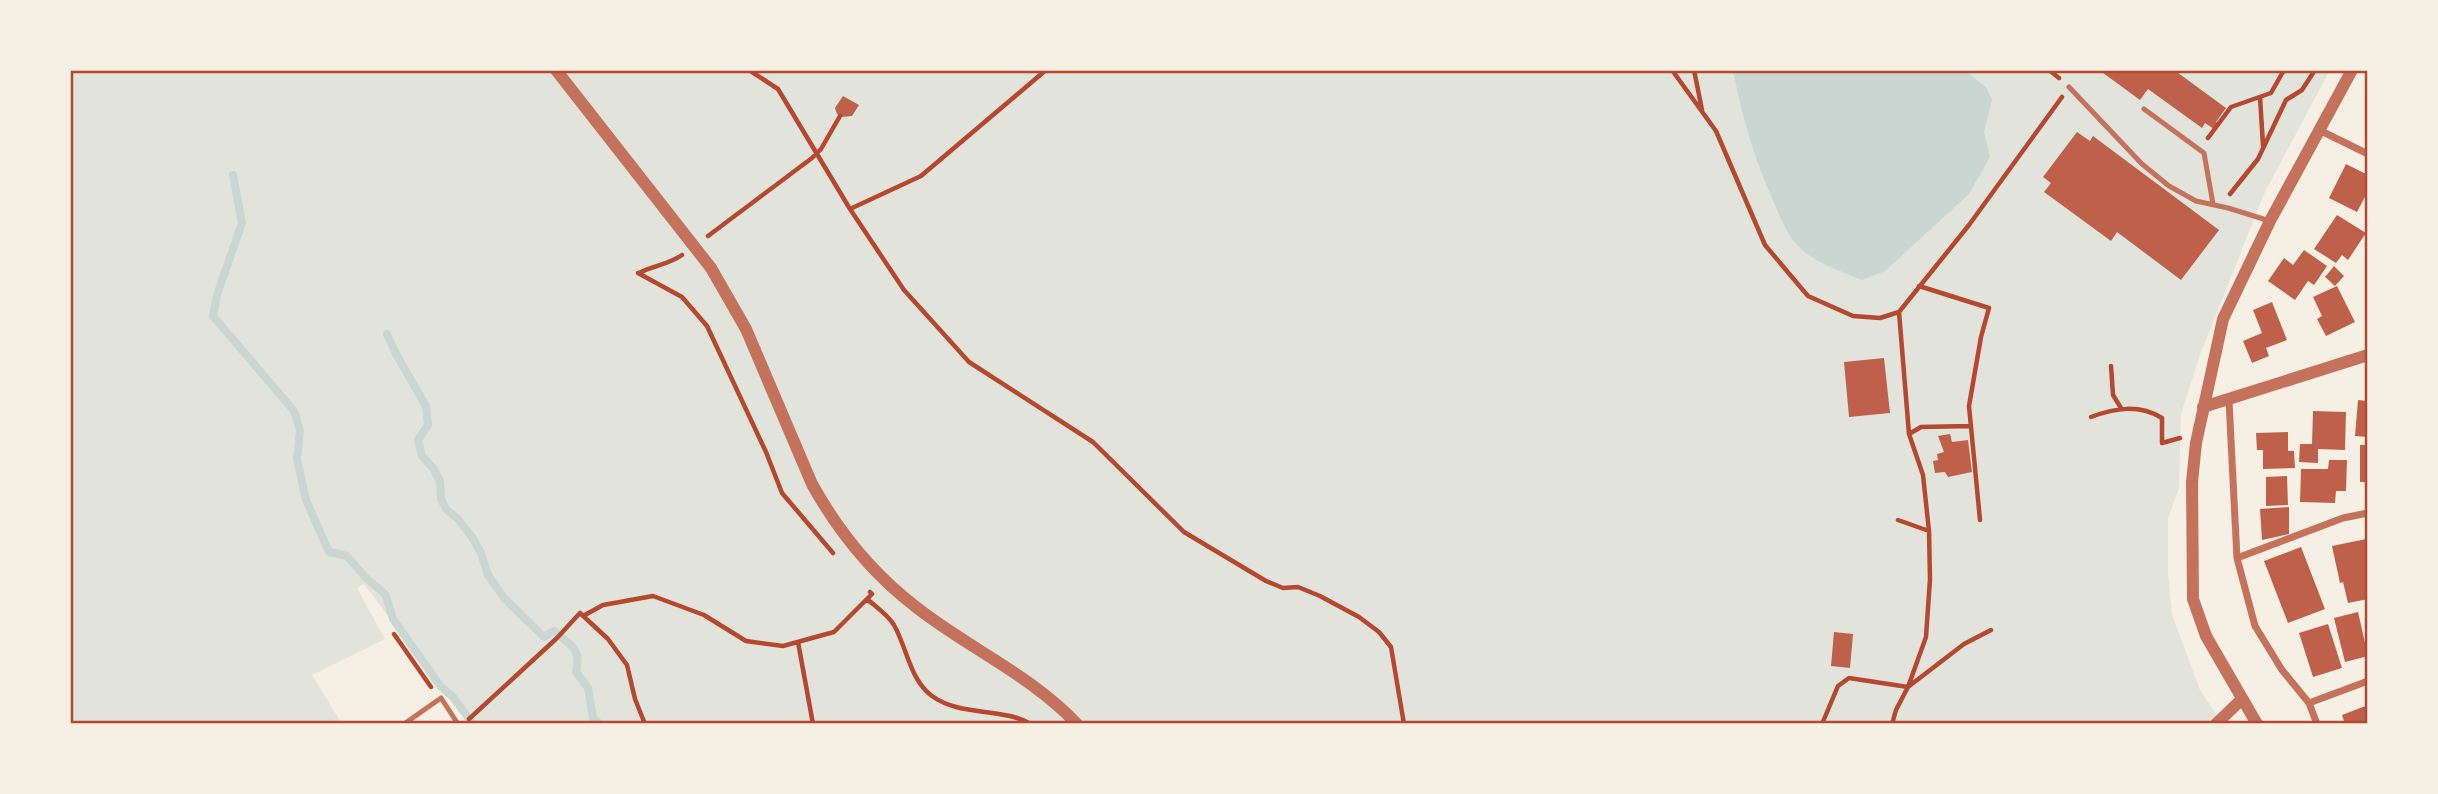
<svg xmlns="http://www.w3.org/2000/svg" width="2438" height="794" font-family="Karla,sans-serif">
<rect width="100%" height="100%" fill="#f6efe4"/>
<path fill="#e2e4dc" d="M70 70H2330L2265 192 2201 352 2181 414 2179 488 2168 518V573L2172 615 2200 690 2223 724H469L364 584 357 588 385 639 312 675 342 724H70Z"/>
<path fill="#c9d6d2" d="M1733 70H1964L1986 87 1992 99 1984 132 1990 157 1969 194 1885 271 1862 280C1843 272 1813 262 1799 247 1788 236 1781 219 1775 205 1755 161 1742 117 1733 70Z"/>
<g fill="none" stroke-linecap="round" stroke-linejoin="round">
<path stroke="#c9d6d2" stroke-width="8" d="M233 175 242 223 217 295 213 316 294 411 300 430 297 459 306 500 329 552 347 556 365 577 385 594 393 619 441 687 453 697 473 724
M387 334 396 354 426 406 428 425 418 440 422 456 433 468 440 481 441 499 446 509 458 519 472 537 481 553 488 575 504 598 544 637 554 631C570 645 582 648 576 672L588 688 593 718 600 724"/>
</g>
<path fill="#bf614a" d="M2099 70H2174L2226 108 2216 122 2218 123 2214 129 2205 123 2202 128 2148 89 2140 100Z
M843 96 859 105 852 116 841 117 837 114 835 108Z
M2077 132 2090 141 2093 136 2219 230 2181 280 2117 232 2111 241 2044 192 2051 183 2043 177Z
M2346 164 2368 175V191L2357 212 2329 198Z
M2337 215 2366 233 2348 260 2342 255 2336 263 2314 249Z
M2304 250 2327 266 2314 285 2308 281 2295 300 2268 281 2284 258 2293 265Z
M2334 266 2344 276 2335 286 2325 277Z
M2337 286 2355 322 2326 336 2317 319 2322 316 2313 297Z
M2272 302 2287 340 2266 348 2269 356 2252 363 2243 341 2262 333 2253 310Z
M1884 358 1890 413 1849 417 1844 362Z
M2358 400 2368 401V437L2355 436Z
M2313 411 2346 412 2345 450 2318 449V463L2299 462 2300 444H2312Z
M2288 432V451H2294L2295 468 2263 469V450H2257L2256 433Z
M1950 434 1952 442 1968 440 1972 472 1948 477 1945 472 1935 473 1933 461 1938 460 1937 454 1944 452 1938 436Z
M2360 445H2368V482H2360Z
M2329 460H2347L2346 491H2336L2335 503 2300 502 2301 469H2328Z
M2287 476 2288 505 2266 506V477Z
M2289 507V534L2262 540 2260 509Z
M2366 539 2368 550V599L2348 603 2343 582 2340 583 2332 546Z
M2301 547 2325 609 2288 623 2264 561Z
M2358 612 2368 656 2345 662 2334 618Z
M2328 624 2342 668 2313 677 2299 633Z
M1834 632 1853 634 1850 668 1831 666Z
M2368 705V724H2345L2342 715Z"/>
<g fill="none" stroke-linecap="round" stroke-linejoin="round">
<path stroke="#b5482f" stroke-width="4.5" d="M749 70 778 89 850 209 904 290 969 362 1093 442 1184 532 1266 581 1283 588 1298 587 1320 596 1359 617 1379 632 1391 647 1404 724
M1672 70 1716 131 1765 245 1808 296 1853 316 1880 318 1899 312
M1694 70 1702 110
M2049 70 2059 78
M2260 97 2263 145
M2208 138 2231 107 2271 93 2284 70
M2230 194 2258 159 2286 100 2302 90 2315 70
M850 209 921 176 1046 70
M708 236 812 158 821 149 840 116
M638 273 682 297 707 326 766 452 782 493 833 553
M639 273C654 265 668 265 682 255
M1919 286 1989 308 1981 337 1969 406 1980 520
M2111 366 2113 395 2121 408
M2091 417C2115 408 2139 404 2162 418V443L2180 438
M1909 434 1921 427 1970 426
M1898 520 1929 531
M867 599C876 607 888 615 894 625 907 648 910 680 932 696 961 717 1001 707 1031 724
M583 616 603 605 653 596 704 615 746 641 783 646 834 632 872 594 870 592
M394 634 431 687
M798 642 813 724
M469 719 557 638 580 613 608 639 627 665 635 699 645 724
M1822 724 1838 686 1849 678 1908 687 1964 644 1991 630
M1892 724 1896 710 1908 687 1926 637 1930 579 1929 531 1923 475 1909 434 1899 312 1969 225 2062 97"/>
<path stroke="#c5725c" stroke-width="5" d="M2069 87 2142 164 2169 186 2196 201 2228 208 2270 221
M2144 109 2204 153 2213 204
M404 724 441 698 458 724"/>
<path stroke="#c5725c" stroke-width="7" d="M2319 130 2368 154
M2229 401 2237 558 2255 626 2282 670 2309 703 2317 724
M2237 558 2343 518 2368 513
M2309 703 2368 681"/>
<path stroke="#c5725c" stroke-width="12" d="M556 70 711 268 746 329 812 484C838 531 873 574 916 607 968 648 1031 675 1077 724
M2203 407 2368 355
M2216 724 2241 700
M2257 724 2206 636 2193 599 2192 482 2196 443 2223 319 2270 221 2352 70"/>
</g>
<rect width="2438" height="794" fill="none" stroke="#f6efe4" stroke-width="144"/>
<rect x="72" y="72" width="2294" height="650" fill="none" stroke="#b5482f" stroke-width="2.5"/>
</svg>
